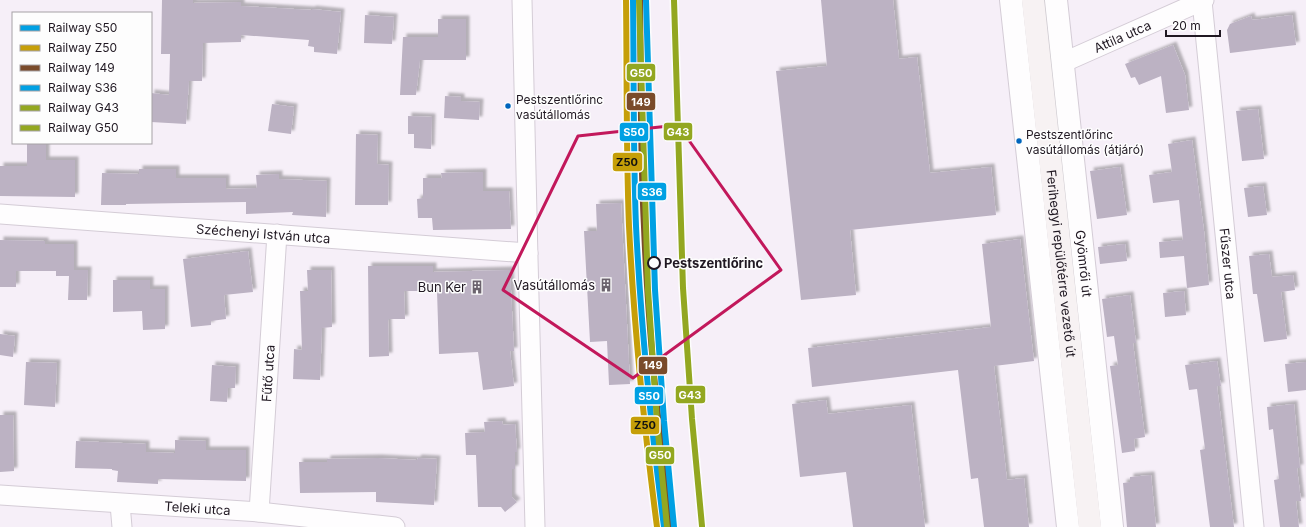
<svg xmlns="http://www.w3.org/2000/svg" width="1306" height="527" font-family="Inter,sans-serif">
<defs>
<filter id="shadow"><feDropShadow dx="3.5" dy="-3.5" stdDeviation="1" flood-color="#0004"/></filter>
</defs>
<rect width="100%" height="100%" fill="#f6eff8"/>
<path fill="#bcb2c3" filter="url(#shadow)" d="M162 0H193V3L241 2V6L312 10V9L341 12 337 54 314 52V47L308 46 309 40 241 35V42L203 43 202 81H189L186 124 151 122V93L169 95 170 54H161Z
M821 0H893L899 59 917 57 930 173 991 167 996 215 850 230 856 295 801 300 776 71 827 66Z
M365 15 394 17 392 44 364 43Z
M1292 15 1296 45 1230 53 1227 30 1230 24 1251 16 1252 20Z
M438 19H466V60H420L416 95H400L403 37H438Z
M1173 45 1185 75 1189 110 1166 113 1161 76 1139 85 1135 77 1131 78 1125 64Z
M445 96 461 97V101L480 102 479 120 444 118Z
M272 104 294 107 291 134 268 131Z
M1258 109 1264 159 1242 161 1236 111Z
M408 116 432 117 431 149 414 148V134H408Z
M356 134 378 135 377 164 389 165 388 205H355Z
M1192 140 1204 231 1209 285 1187 288 1184 256 1160 258 1159 242 1183 240 1179 200 1153 203 1149 175 1172 172 1168 144Z
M27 143H46V160H75V197L0 196V166H27Z
M1120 167 1127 215 1097 219 1090 171Z
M139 169H176V178H226V189L257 188 256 175 279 174V179L327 181 326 217 292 215 293 212 246 214V202L126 204V205H101L102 173 139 174Z
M483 172V191H509L511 229 433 230 432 218H418L417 199 423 198V178H442L441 173Z
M1263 186 1267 215 1248 217 1244 188Z
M621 203 630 384 609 385 607 341 590 342 584 231H597L596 204Z
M1020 239 1034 361 994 366 1007 480 1024 478 1029 527H984L978 478 971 479 958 370 812 387 808 348 991 327 982 244Z
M0 240 45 241V244H74V270H88L87 300H68L69 276H56V271H16V287H0Z
M1125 244 1127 261 1100 264 1098 247Z
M248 251 253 292 224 295 226 319 211 321V325L191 327 183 259Z
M1269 254 1272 277 1293 275 1295 290 1281 292 1287 339 1264 342 1257 294H1253L1249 256Z
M368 266H433V272L510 270 514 351H510L514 386 483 390 478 352 439 354 437 291H404L405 319H388L389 356 369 357Z
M307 270H331L332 327 322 328 320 380 293 379 294 349 302 350 300 291H308Z
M113 280H150V289H165V329L143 330 142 311 113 312Z
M1184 291 1186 315 1165 317 1163 293Z
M1130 295 1136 343H1133L1145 437 1134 439 1135 451 1122 453 1110 366 1118 365 1114 336 1107 337 1102 299Z
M0 334 15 336 13 357 0 355Z
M1217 361 1221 386H1217L1234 527H1210L1200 450 1205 449 1197 389 1189 390 1185 365Z
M26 362 57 363 55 407 24 405Z
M1306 362V390L1288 392 1285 364Z
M212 365 236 367 235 388H228L227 402 210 401Z
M826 400 828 414 911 405 925 527H853L846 472 800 477 792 404Z
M1294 404 1300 468H1297L1301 501H1296L1299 527H1280L1274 480 1279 479 1273 429 1269 430 1267 407Z
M0 415H13L14 471 0 472Z
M502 421 503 425 515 424 517 452H515V469H512V497L517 502 505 512 501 507H478L476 455H466L465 433 485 432 484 422Z
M175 440 206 441V450H246V481L158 479V484L117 482 118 471 112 470V469L75 468 76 441 146 444V452L175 453Z
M378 458 417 460 418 458 437 459 434 505 376 502V492L300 493 299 462H327V459Z
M1151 475 1156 527H1127L1123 483 1130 482V477Z"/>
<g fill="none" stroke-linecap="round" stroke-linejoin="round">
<g stroke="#d4ccd6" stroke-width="21">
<g id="street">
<path d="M522 0C527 176 529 351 535 527"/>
<path id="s1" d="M1202 1 1254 527"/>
<path id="s2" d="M1062 63 1204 0"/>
<path id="s3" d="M0 214 528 253"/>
<path id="s4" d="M0 495 259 512 395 527"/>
<path d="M120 504 122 527"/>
<path id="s5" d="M259 512 277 234"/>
</g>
</g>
<g stroke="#d4ccd6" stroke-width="24">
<g id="secondary">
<path d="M1011 0 1068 527"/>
<path id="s6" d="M1056 0 1112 527"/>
</g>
</g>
<g stroke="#cfcbd0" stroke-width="24">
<g id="primary">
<path id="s7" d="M1033 0 1090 527"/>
</g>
</g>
<use href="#street" stroke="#fefdfe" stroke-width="19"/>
<use href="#secondary" stroke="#fefdfe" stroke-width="22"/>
<use href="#primary" stroke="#f7f2f3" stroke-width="22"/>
<path stroke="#c5c2c5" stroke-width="3" stroke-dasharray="6 3" stroke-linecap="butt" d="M673 0 681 262"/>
<g stroke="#fdfdfd" stroke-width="9">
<path id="rail-1" d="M633 0C634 75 633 151 636 226 641 327 651 427 664 527"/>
</g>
<g stroke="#fdfdfd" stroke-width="9">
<path id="rail-2" d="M626 0C627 76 626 151 629 226 634 327 644 427 657 527"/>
</g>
<g stroke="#fdfdfd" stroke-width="9">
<path id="rail-3" d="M640 0C641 76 640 152 644 227 648 327 658 427 671 526"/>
</g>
<g stroke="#fdfdfd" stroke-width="9">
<path id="rail-4" d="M646 0 655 290 664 421 674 527"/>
</g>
<g stroke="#fdfdfd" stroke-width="9">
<path id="rail-5" d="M674 0 683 288 692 419 702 526"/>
</g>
<g stroke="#fdfdfd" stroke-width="9">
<path id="rail-6" d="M639 1 648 290 657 422 667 527"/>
</g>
<use href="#rail-1" stroke="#00a0e3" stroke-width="6"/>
<use href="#rail-2" stroke="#c69f08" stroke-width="6"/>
<use href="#rail-3" stroke="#7a4b2a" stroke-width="6"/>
<use href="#rail-4" stroke="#00a0e3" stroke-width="6"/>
<use href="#rail-5" stroke="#93a720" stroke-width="6"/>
<use href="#rail-6" stroke="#93a720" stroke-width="6"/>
</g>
<path fill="none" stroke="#c2185b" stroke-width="3" stroke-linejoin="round" d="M678 125 781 270 633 378 503 290 578 136Z"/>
<defs>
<g id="building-bare" transform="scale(1.08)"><path d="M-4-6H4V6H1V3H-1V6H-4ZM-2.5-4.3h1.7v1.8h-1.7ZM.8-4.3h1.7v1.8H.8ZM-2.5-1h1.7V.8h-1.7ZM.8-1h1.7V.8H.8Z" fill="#6b636d" stroke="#fdfdfd" stroke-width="2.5" paint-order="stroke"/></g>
</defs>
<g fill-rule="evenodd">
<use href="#building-bare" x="606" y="285"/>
<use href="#building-bare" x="477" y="287"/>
</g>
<g fill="#0065bd" stroke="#fdfdfd" stroke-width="1.5">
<circle cx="508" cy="106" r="3.5"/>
<circle cx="1019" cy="141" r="3.5"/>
</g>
<circle fill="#fdfdfd" stroke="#201822" stroke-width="2" cx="654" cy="263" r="6"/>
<g text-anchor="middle" stroke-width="3" stroke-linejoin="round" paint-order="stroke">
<g font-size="12" fill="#201822" stroke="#fdfdfd" text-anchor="start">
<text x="516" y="104">Pestszentlőrinc<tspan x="516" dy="15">vasútállomás</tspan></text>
<text x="1026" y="139">Pestszentlőrinc<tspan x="1026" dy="15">vasútállomás (átjáró)</tspan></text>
</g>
<g font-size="13" fill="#201822" stroke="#fdfdfd">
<text dy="5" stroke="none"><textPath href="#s2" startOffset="66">Attila utca</textPath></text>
<text dy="5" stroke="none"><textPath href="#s3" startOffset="264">Széchenyi István utca</textPath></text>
<text dy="5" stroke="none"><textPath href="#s7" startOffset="265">Ferihegyi repülőtérre vezető út</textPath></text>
<text dy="5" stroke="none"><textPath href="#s6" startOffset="265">Gyömrői út</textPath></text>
<text dy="5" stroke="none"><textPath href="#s1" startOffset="264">Fűszer utca</textPath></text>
<text dy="5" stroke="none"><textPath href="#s5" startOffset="139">Fűtő utca</textPath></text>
<text dy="5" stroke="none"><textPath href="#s4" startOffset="198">Teleki utca</textPath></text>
</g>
<g font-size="13" font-weight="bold" fill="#201822" stroke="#fdfdfd" text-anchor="start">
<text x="664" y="268">Pestszentlőrinc</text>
</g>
<g font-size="13" fill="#201822" stroke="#fdfdfd" text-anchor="end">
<text x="595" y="290">Vasútállomás</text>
<text x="466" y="292">Bun Ker</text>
</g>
</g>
<g stroke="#fdfdfd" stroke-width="1.5">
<rect x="626" y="63" width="30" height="19" rx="4" fill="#93a720"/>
<rect x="626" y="92" width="30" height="19" rx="4" fill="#7a4b2a"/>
<rect x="663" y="122" width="30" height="19" rx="4" fill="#93a720"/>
<rect x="619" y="122" width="30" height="20" rx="4" fill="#00a0e3"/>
<rect x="612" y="152" width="31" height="20" rx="4" fill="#c69f08"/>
<rect x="637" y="182" width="30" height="19" rx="4" fill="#00a0e3"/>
<rect x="638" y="356" width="30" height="19" rx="4" fill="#7a4b2a"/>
<rect x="675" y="385" width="31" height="19" rx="4" fill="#93a720"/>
<rect x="634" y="386" width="30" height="19" rx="4" fill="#00a0e3"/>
<rect x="630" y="416" width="30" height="19" rx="4" fill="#c69f08"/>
<rect x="645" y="446" width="30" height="19" rx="4" fill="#93a720"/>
</g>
<g font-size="11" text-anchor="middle" font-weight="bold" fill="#fff">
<text x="641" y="77">G50</text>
<text x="641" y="106">149</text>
<text x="678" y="136">G43</text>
<text x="634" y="136">S50</text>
<text x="652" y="196">S36</text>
<text x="653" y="369">149</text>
<text x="690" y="399">G43</text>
<text x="649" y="400">S50</text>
<text x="660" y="459">G50</text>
</g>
<g font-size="11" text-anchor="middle" font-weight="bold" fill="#111">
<text x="627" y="166">Z50</text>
<text x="645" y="429">Z50</text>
</g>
<rect x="12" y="12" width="140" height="132" fill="#fdfdfd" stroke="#a5a1a5"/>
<rect x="20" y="25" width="20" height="6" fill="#00a0e3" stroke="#a5a1a5"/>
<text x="48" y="32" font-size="12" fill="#201822">Railway S50</text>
<rect x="20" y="45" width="20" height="6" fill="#c69f08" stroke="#a5a1a5"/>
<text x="48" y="52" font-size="12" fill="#201822">Railway Z50</text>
<rect x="20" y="65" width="20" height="6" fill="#7a4b2a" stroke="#a5a1a5"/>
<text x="48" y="72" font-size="12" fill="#201822">Railway 149</text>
<rect x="20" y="85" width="20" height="6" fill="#00a0e3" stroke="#a5a1a5"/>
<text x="48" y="92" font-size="12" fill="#201822">Railway S36</text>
<rect x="20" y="105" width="20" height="6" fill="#93a720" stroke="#a5a1a5"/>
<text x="48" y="112" font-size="12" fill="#201822">Railway G43</text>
<rect x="20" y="125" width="20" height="6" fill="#93a720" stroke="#a5a1a5"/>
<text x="48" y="132" font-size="12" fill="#201822">Railway G50</text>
<path d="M1166 30v6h54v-6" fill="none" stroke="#201822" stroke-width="2"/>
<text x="1172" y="30" font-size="12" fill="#201822" stroke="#fdfdfd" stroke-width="3" paint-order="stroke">20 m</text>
</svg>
